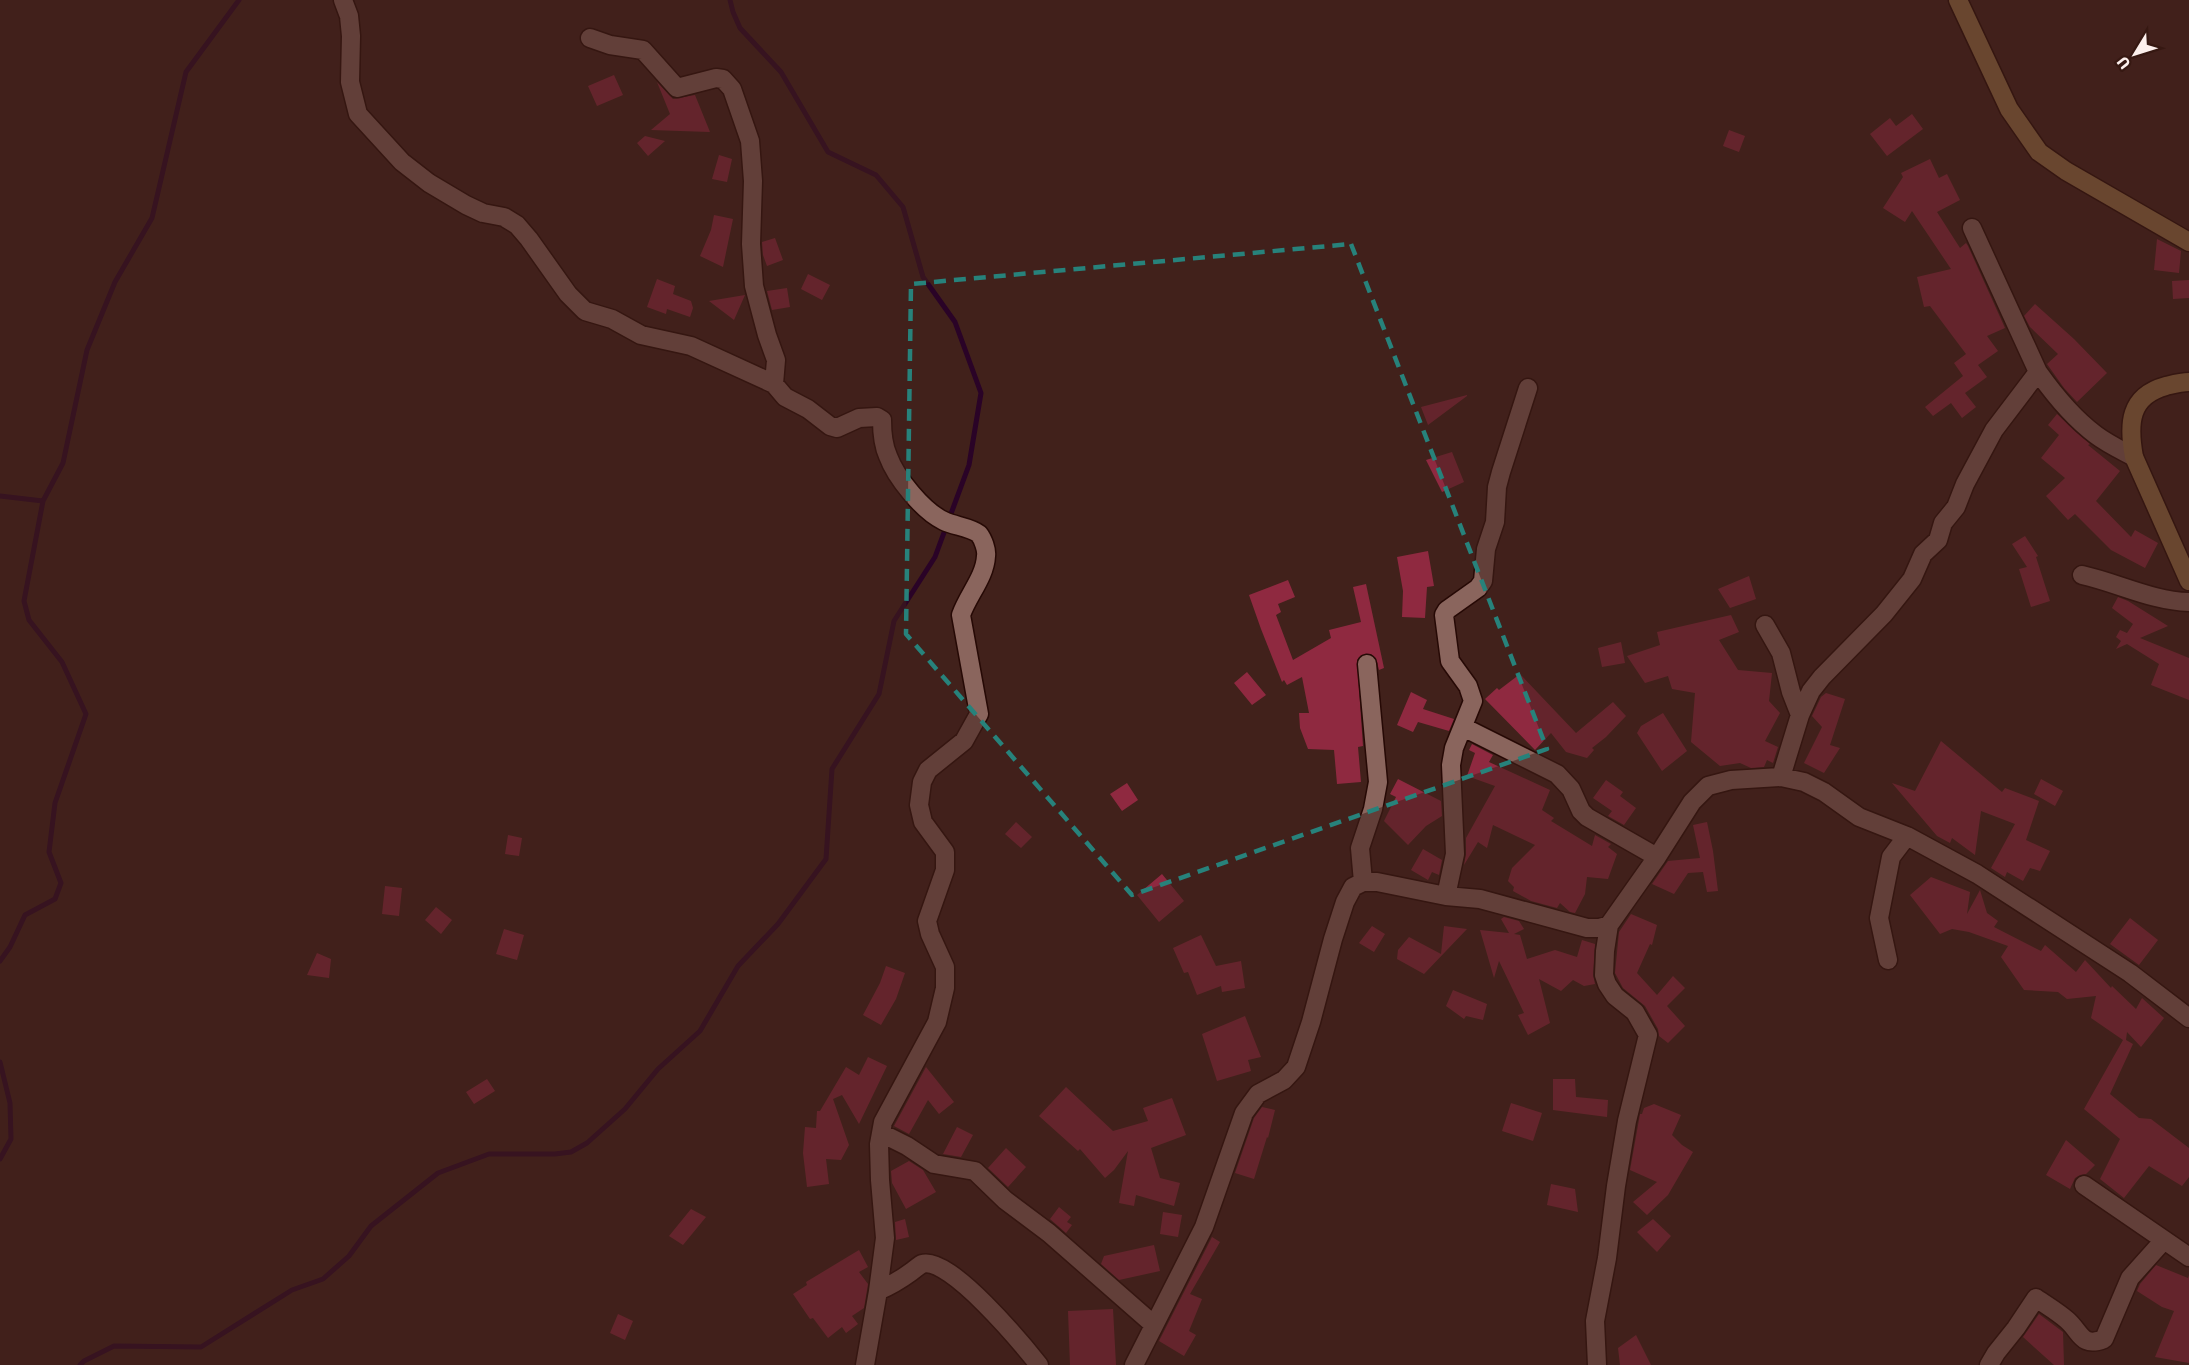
<svg xmlns="http://www.w3.org/2000/svg" width="2189" height="1365" font-family="Signika,sans-serif">
<rect width="100%" height="100%" fill="#41211b"/>
<g fill="none" stroke-linecap="round" stroke-linejoin="round">
<path stroke="#2a0327" stroke-width="5" d="M0 496 43 501
M0 961 10 947 25 915 55 899 61 883 49 852 55 803 86 714 62 662 29 620 24 601 43 501 63 463 87 350 115 282 152 218 186 72 239 0
M0 1062 10 1103 11 1139 0 1159
M80 1365 84 1361 114 1346 201 1347 292 1290 323 1279 349 1256 371 1226 438 1173 489 1154H555L571 1152 587 1143 625 1109 658 1069 700 1031 738 966 778 924 826 859 832 769 879 694 894 621 935 557 969 465 981 393 955 322 923 277 903 207 876 175 828 152 781 72 740 28 733 12 730 0"/>
</g>
<path fill="#8f2940" d="M614 75 623 95 597 106 588 86Z
M657 82 673 99 695 95 710 132 651 130 670 114Z
M1912 114 1923 129 1887 156 1870 134 1890 118 1896 126Z
M1729 130 1745 136 1739 152 1723 146Z
M645 136 665 141 648 156 637 143Z
M719 155 732 159 727 182 712 179Z
M1930 159 1939 178 1947 174 1960 200 1937 212 1960 248 1966 243 1968 246 2005 328 1987 336 1998 351 1978 365 1987 377 1965 393 1976 407 1962 418 1951 403 1933 416 1925 407 1963 376 1954 363 1966 354 1930 306 1924 307 1917 277 1951 269 1912 211 1905 222 1883 208 1903 177 1901 173Z
M714 215 733 219 723 267 700 256 711 230Z
M775 238 783 260 767 266 763 255 762 242Z
M2157 239 2181 251 2179 273 2154 270Z
M808 274 830 285 822 300 801 289Z
M657 279 675 286 673 294 691 301 693 308 690 317 667 309 666 314 647 307Z
M2189 280V298L2173 299 2172 281Z
M787 288 790 307 772 310 767 291Z
M745 295 734 320 709 301Z
M2035 304 2074 339 2107 373 2077 402 2064 388 2047 364 2058 354 2030 327 2024 316Z
M1467 395V396L1428 425 1421 407Z
M2057 414 2090 444 2088 445 2120 471 2096 501 2131 537 2135 530 2158 543 2145 568 2111 550 2075 514 2068 520 2046 496 2065 478 2041 458 2059 435 2048 425Z
M1452 452 1464 482 1442 492 1426 460Z
M2025 536 2038 556 2036 557 2050 601 2031 607 2019 569 2027 567 2012 544Z
M1428 551 1434 586 1427 587 1425 618 1402 617 1403 591 1397 557Z
M1749 576 1756 599 1730 608 1718 589Z
M1288 580 1295 597 1278 604 1281 612 1276 615 1293 660 1331 638 1329 630 1361 622 1353 587 1366 584 1384 668 1379 670 1376 658 1371 654 1361 655 1357 660 1363 746 1358 747 1361 782 1337 784 1334 750 1308 749 1300 728 1299 713H1309L1302 677 1287 685 1284 680 1282 682 1261 629 1249 595Z
M2118 597 2128 601 2168 626 2140 638 2189 658V700L2151 685 2159 664 2127 644 2116 649 2121 641 2116 637 2120 630 2127 633 2133 624 2112 608Z
M1731 615 1739 632 1719 640 1738 670 1772 673 1769 701 1780 713 1765 741 1778 747 1773 763 1767 760 1764 767 1751 768 1740 763 1720 766 1691 742 1695 693 1672 689 1668 676 1645 683 1627 656 1660 645 1657 632Z
M1621 642 1625 663 1602 667 1598 648Z
M1247 672 1266 695 1252 705 1234 683Z
M1520 674 1576 733 1613 702 1626 716 1606 737 1592 748 1594 750 1587 758 1566 752 1551 733 1535 750 1485 699 1497 688 1499 690Z
M1411 692 1427 700 1423 709 1454 719 1449 731 1418 722 1413 732 1397 725Z
M1826 693 1845 699 1830 745 1840 748 1824 773 1804 763 1822 727 1812 716 1821 697Z
M1663 713 1687 751 1662 771 1637 733 1641 726Z
M1941 741 2002 792 2005 788 2039 801 2026 840 2050 851 2040 871 2030 868 2023 881 2007 872 2005 877 1991 868 2015 824 1981 811 1975 855 1952 838 1950 843 1937 836 1892 783 1915 791Z
M1472 744 1493 755 1489 762 1550 790 1542 810 1554 818 1551 821 1592 846 1595 835 1611 844 1608 847 1617 854 1608 879 1587 877 1585 894 1575 913 1570 912 1560 903 1557 908 1531 901 1513 891 1514 887 1508 881 1512 868 1535 845 1493 825 1487 848 1478 842 1464 865 1466 854V838L1495 786 1467 776 1475 753 1469 750Z
M1398 779 1441 801 1442 816 1426 826 1408 845 1384 821 1396 797 1390 794Z
M2041 779 2063 791 2055 806 2034 794Z
M1606 780 1623 792 1620 796 1636 808 1624 825 1608 816 1612 811 1593 798Z
M1127 783 1138 800 1122 811 1110 794Z
M1016 822 1032 837 1021 848 1005 834Z
M1707 822 1713 851 1718 891 1707 892 1703 872 1688 873 1674 894 1652 884 1668 861 1700 858 1693 825Z
M508 835 522 838 519 856 505 854Z
M1423 849 1442 860 1439 875 1432 872 1428 880 1411 870Z
M1162 874 1184 901 1159 922 1137 895Z
M1931 877 1970 892 1967 914 1980 890 1987 913 1998 921 1994 927 2041 951 2045 945 2076 972 2085 960 2111 988 2112 986 2136 1009 2142 998 2164 1018 2141 1047 2127 1032 2126 1040 2133 1044 2110 1094 2139 1118 2151 1119 2189 1148V1177L2182 1186 2149 1166 2124 1198 2100 1179 2120 1139 2084 1109 2123 1040 2091 1018 2096 996 2067 999 2058 992 2024 990 2001 957 2008 946 1969 932 1952 929 1940 934 1910 895Z
M385 886 402 888 399 916 382 914Z
M436 907 452 920 441 934 425 920Z
M1631 914 1657 925 1652 945 1650 944 1637 973 1657 995 1673 976 1685 988 1667 1006 1685 1026 1668 1043 1659 1036 1658 1029 1645 1006 1623 988 1615 973 1619 932Z
M1504 917 1519 921 1524 929 1514 934 1520 935 1527 959 1555 950 1577 957 1582 940 1595 944 1593 975 1595 984 1584 986 1573 980 1561 991 1539 979 1550 1023 1528 1035 1518 1015 1524 1013 1499 961 1494 978 1480 930 1509 933 1501 919Z
M2130 918 2158 940 2139 965 2110 944Z
M1372 926 1385 934 1374 952 1359 943Z
M1444 926 1467 929 1424 974 1397 959 1398 950 1409 937 1441 954Z
M504 929 524 935 517 960 496 954Z
M1201 935 1216 966 1241 961 1245 988 1222 992 1221 986 1197 995 1188 972 1184 973 1173 948Z
M317 953 331 959 329 978 307 975Z
M886 966 905 973 896 999 881 1025 863 1015 880 983Z
M1453 990 1487 1004 1483 1020 1466 1016 1464 1019 1446 1006Z
M1245 1016 1261 1057 1248 1060 1251 1071 1217 1081 1202 1034Z
M868 1057 887 1066 859 1124 842 1095 833 1099 849 1145 841 1160 826 1159 829 1184 807 1187 803 1153 805 1127 816 1128 817 1111H820L846 1067 859 1075Z
M926 1067 954 1102 939 1114 928 1100 909 1134 894 1126Z
M487 1079 495 1091 474 1104 466 1092Z
M1553 1079H1575L1576 1097 1608 1100 1607 1117 1553 1110Z
M1066 1087 1113 1131 1148 1121 1143 1108 1172 1098 1186 1135 1151 1148 1160 1178 1180 1183 1174 1206 1136 1195 1134 1206 1119 1203 1128 1151 1114 1170 1105 1178 1080 1149 1078 1151 1039 1116Z
M1511 1103 1542 1113 1533 1141 1502 1131Z
M1654 1104 1681 1115 1672 1135 1682 1145 1693 1152 1668 1195 1647 1215 1633 1202 1657 1182 1630 1170 1640 1114H1642L1644 1108Z
M1262 1107 1275 1110 1268 1138 1267 1137 1254 1179 1235 1173 1254 1118Z
M957 1127 973 1135 961 1157 943 1154Z
M2066 1140 2095 1165 2086 1174 2080 1175 2075 1178 2070 1189 2046 1175Z
M1006 1148 1026 1167 1008 1187 988 1168Z
M909 1161 923 1170 936 1192 906 1209 892 1183 891 1171Z
M1551 1184 1575 1189 1578 1212 1547 1205Z
M1059 1207 1071 1217 1067 1222 1072 1225 1066 1233 1050 1219Z
M691 1209 706 1217 683 1245 669 1236Z
M1163 1212 1182 1215 1178 1237 1160 1234Z
M905 1219 909 1237 896 1240 895 1222Z
M1653 1219 1671 1236 1657 1252 1637 1232Z
M1212 1237 1220 1242 1190 1294 1202 1299 1189 1331 1196 1335 1184 1356 1159 1341Z
M1154 1245 1160 1271 1119 1280 1101 1264 1104 1256Z
M859 1250 868 1267 859 1272 868 1284 864 1308 852 1316 858 1324 846 1333 842 1327 828 1338 813 1318 810 1319 793 1294 807 1285 806 1282Z
M2156 1265 2188 1278 2189 1275V1363L2155 1357 2174 1311 2162 1307 2137 1291 2140 1284Z
M1113 1309 1116 1365H1070L1068 1311Z
M618 1314 633 1321 625 1340 610 1333Z
M2039 1314 2063 1332 2064 1365H2054L2023 1337Z
M1636 1335 1651 1365H1620L1618 1348Z"/>
<g fill="none" stroke-linecap="round" stroke-linejoin="round">
<g stroke="#260905" stroke-width="21">
<path id="street" d="M343 0 349 16 351 36 350 82 358 114 402 162 429 183 466 205 483 213 504 217 517 225 529 239 568 294 585 311 612 319 641 335 691 346 774 384 785 397 808 409 830 426 837 428 859 418 877 417 882 420C882 431 883 445 888 456 896 478 923 511 944 521 954 526 970 527 979 534 983 539 987 550 986 556 985 577 968 595 961 615L979 714 964 741 928 770 922 782 919 805 923 822 945 852V870L927 921 930 934 945 967V988L937 1022 883 1122 879 1144 880 1180 885 1238 878 1291C890 1286 900 1280 911 1272 914 1270 918 1266 922 1264 949 1255 1023 1345 1039 1365
M590 38 610 45 643 50 677 88 716 78 723 79 732 89 750 141 753 181 751 244 754 286 767 335 776 360 774 384
M1972 228 2038 372C2055 396 2073 418 2096 435 2108 444 2121 450 2134 457
M2082 575C2118 583 2152 601 2189 602
M1765 625 1781 653 1791 692 1800 715
M1463 727 1557 774 1571 789 1581 811 1587 817 1657 857
M1781 777 1800 715 1811 691 1822 677 1884 614 1912 579 1923 554 1938 540 1943 523 1956 507 1965 484 1994 430 2038 372
M1363 882 1360 848 1373 809 1378 782 1367 664
M1446 896 1455 854 1451 765 1454 748 1473 701 1468 686 1450 661 1444 615 1447 610 1478 588 1483 581 1486 549 1495 522 1497 487 1501 472 1528 388
M1888 960 1879 918 1891 857 1907 836
M881 1133 907 1146 934 1164 975 1171 1005 1200 1049 1233 1154 1325
M2084 1185 2189 1257
M865 1365 878 1291
M1134 1365 1204 1227 1244 1113 1258 1094 1284 1080 1296 1067 1311 1022 1333 939 1345 902 1353 887 1363 882H1377L1446 896 1480 899 1587 928H1599L1609 925
M1597 1365 1595 1321 1607 1258 1616 1186 1627 1121 1648 1035 1635 1012 1615 996 1607 984 1604 975 1605 951 1609 925 1657 857 1692 802 1708 786 1731 780 1781 777 1804 782 1824 792 1859 817 1907 836 1977 874 2130 973 2189 1018
M1989 1365 1996 1353 2016 1328 2036 1298C2046 1305 2058 1312 2067 1320 2081 1332 2081 1348 2104 1339L2130 1278 2164 1240"/>
</g>
<g stroke="#260905" stroke-width="21">
<path id="secondary" d="M1958 0 2009 109 2039 152 2066 171 2189 242
M2189 382C2181 382 2174 384 2166 386 2129 396 2128 424 2134 457L2189 581"/>
</g>
<use href="#street" stroke="#8a655d" stroke-width="18"/>
<use href="#secondary" stroke="#997447" stroke-width="18"/>
</g>
<path d="M0 0H2189V1365H0ZM1351 244 1547 749 1132 895 906 634 911 284Z" fill="#41211b" fill-opacity=".55" fill-rule="evenodd"/>
<path fill="none" stroke="#27827b" stroke-width="4.5" stroke-dasharray="12 8" stroke-linejoin="round" d="M1351 244 1547 749 1132 895 906 634 911 284Z"/>
<g transform="translate(2135 54) rotate(232)" stroke="#361812" stroke-width="4.5" paint-order="stroke">
<path d="M0-4.5L10 22L0 15L-10 22Z" fill="#fcefec"/>
<text y="-9" font-size="16" font-weight="bold" text-anchor="middle" fill="#fcefec">U</text>
</g>
</svg>
